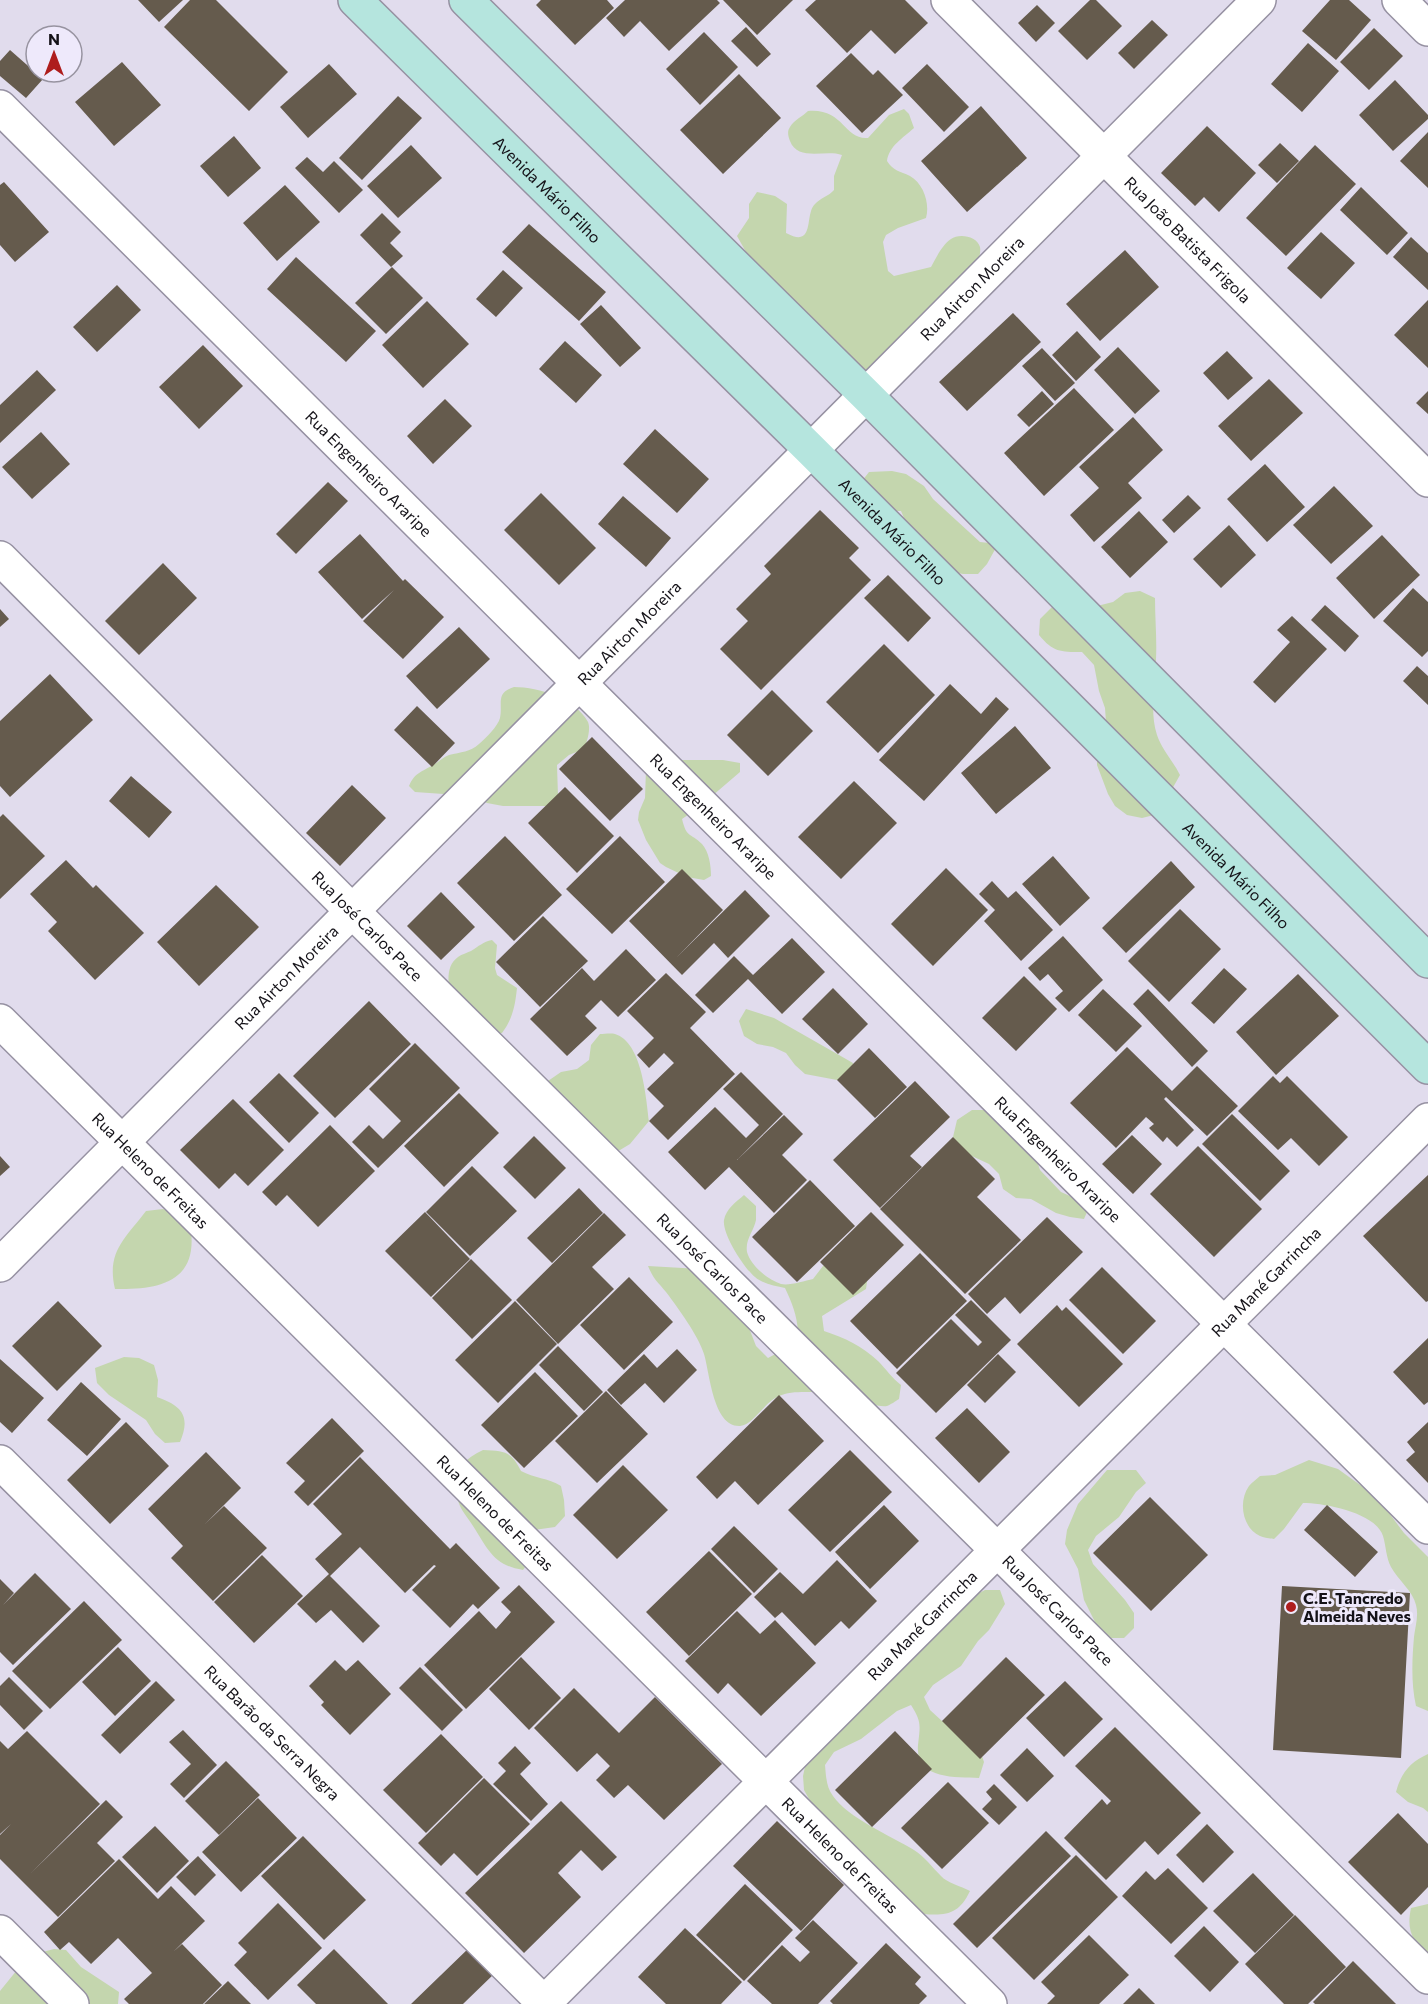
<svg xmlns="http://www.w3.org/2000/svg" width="1428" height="2004" font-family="Commissioner,sans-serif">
<rect width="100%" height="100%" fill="#e1dced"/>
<path fill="#c4d6ae" d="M904 109 909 114 914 128C903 138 889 146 887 161 893 171 900 171 910 176 924 184 930 204 926 218L898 228 886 235 883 242 888 271 894 276 931 267C936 258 942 245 951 239 959 233 977 236 980 247 981 252 979 258 978 262L894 344 870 370H862L755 268 737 236 749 218V204L757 192 775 196 787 204 786 233C816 249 804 214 815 204 820 198 829 196 834 190V176L842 155C826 149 798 162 790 141 788 136 787 131 790 127 794 120 803 116 808 111 844 108 844 140 868 138L889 115Z
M892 471 906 474 924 486 933 499 980 542 998 544 987 564 978 574H963L949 571 907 525 901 511H886L862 481 869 472Z
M1140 591 1155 598C1155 619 1157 639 1156 659 1156 684 1149 711 1157 735 1162 750 1173 761 1180 775L1158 814 1142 818 1127 815 1115 806 1108 794 1097 765V751L1106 722 1105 708 1099 691 1094 665 1082 652C1060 652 1053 652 1039 635L1040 619 1052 607 1067 600 1097 606 1113 602 1125 593Z
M514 687C539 687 576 699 588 722 591 729 587 742 584 749L569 755 557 765 558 796 546 806H503L487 803 472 796 415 792 409 786C415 772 422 772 433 765 439 762 443 757 449 755 461 752 470 752 479 744 486 738 498 726 500 718 503 703 495 693 514 687Z
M658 760H723L740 763V772L698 808 682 819C687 839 690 832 702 844 709 852 711 865 711 876L704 880 687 877 666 867 660 863 646 840 638 820 639 812 645 798 646 769Z
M492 940 497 945 495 968 497 975 517 988C515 1006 513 1018 502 1033L495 1034 451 1002C449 987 444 967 458 957 462 954 467 953 471 951 479 946 483 942 492 940Z
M746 1009 774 1018 853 1063 851 1078 837 1080 805 1074 795 1065 786 1053 773 1047 757 1044 744 1036 739 1021Z
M600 1034C604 1034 611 1033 615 1034 642 1042 646 1097 649 1121L630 1144 615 1153 546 1096 548 1081 561 1072 577 1069 589 1060 591 1045Z
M972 1110H989L1035 1155 1040 1170 1061 1192 1090 1205 1084 1219 1070 1217 1056 1213 1031 1199 1016 1198 1003 1189 999 1174 989 1164 959 1150 953 1137 957 1120Z
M744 1195 756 1206C756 1210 756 1216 756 1220 754 1231 745 1239 747 1252 751 1266 767 1279 781 1284 789 1286 804 1281 813 1279L823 1266 838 1262 868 1275 866 1289 822 1316 824 1331C845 1338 862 1346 878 1361 886 1369 892 1378 901 1385L899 1399C896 1401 890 1405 887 1406 873 1408 834 1393 815 1392 804 1392 789 1391 779 1396 764 1402 754 1425 740 1426 713 1427 710 1374 704 1354 698 1335 678 1308 666 1292 657 1281 654 1280 648 1266L700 1269 744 1315 756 1346 768 1358 781 1351 798 1332C797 1315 792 1303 785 1288 775 1286 763 1284 755 1277 744 1268 722 1234 724 1220 726 1209 736 1202 744 1195Z
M163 1209 178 1215 190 1224C200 1280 163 1290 115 1289 106 1251 126 1238 146 1211Z
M124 1357 139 1358 154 1365 158 1380 157 1397C182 1406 191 1416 180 1442L165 1443 155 1434 146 1420 109 1395 97 1383 95 1368Z
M483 1450C505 1451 511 1451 521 1471 534 1478 548 1478 561 1486L564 1500 565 1516 555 1527 527 1531 531 1559 523 1570C493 1565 488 1549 473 1526 469 1519 463 1513 460 1506 449 1480 458 1461 483 1450Z
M1309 1460 1338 1469 1363 1487 1386 1509 1404 1533 1428 1557V1711L1416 1706C1411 1684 1412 1660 1414 1637 1415 1627 1419 1616 1416 1605 1413 1591 1398 1580 1391 1567 1386 1558 1386 1546 1383 1536 1376 1513 1325 1503 1303 1503L1284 1529 1274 1539C1269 1538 1264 1538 1260 1536 1242 1528 1238 1501 1249 1486 1252 1482 1257 1479 1260 1476L1275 1475Z
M1107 1470H1136L1146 1483 1136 1492 1119 1517 1096 1536 1088 1550 1093 1564 1125 1600 1134 1613V1628L1124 1638H1111L1099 1630 1084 1600 1078 1569 1065 1544 1067 1530 1078 1504Z
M985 1590H1000L1005 1604 989 1630 978 1641 961 1666 933 1685 924 1697 930 1710 942 1721 951 1723 978 1745 984 1762 979 1778C955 1777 915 1780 918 1745 920 1726 922 1722 911 1705L897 1711 861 1739 834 1752 825 1765C826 1775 826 1787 833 1796 848 1818 891 1836 914 1850 925 1857 932 1867 941 1876 947 1883 961 1886 970 1891 959 1914 947 1916 923 1914L818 1815 804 1790 803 1776 806 1762 971 1597Z
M1428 1754V1812L1423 1808 1408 1802 1396 1792C1401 1773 1410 1762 1428 1754Z
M1428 1904V1958C1413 1940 1406 1932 1411 1908Z
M54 1949 66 1950 81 1967 119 1992 118 2004H0V1991L17 1970 35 1954Z"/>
<path fill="#655b4d" d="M138 0H183L159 22Z
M190 0H216L288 72 249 111 164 27Z
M541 0H607L614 8 575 45 536 5Z
M625 0H717L720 3 669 51 640 21 624 37 606 18Z
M723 0H793L757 35Z
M816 0H905L928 23 895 54 871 30 847 53 805 10Z
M1090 0H1096L1122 26 1087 60 1058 31Z
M1330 0H1349L1371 20 1336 60 1302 31Z
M1037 5 1055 23 1036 42 1018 23Z
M1152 20 1168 35 1134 69 1118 53Z
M746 27 771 54 757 67 731 41Z
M1374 28 1403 56 1369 90 1340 62Z
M704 32 738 67 700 105 666 69Z
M1308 43 1339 71 1302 112 1271 84Z
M10 50 43 79 26 98 0 76V61Z
M851 53 873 75 878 70 903 95 862 133 816 86Z
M122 62 161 105 114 146 75 102Z
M329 64 357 94 308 138 280 107Z
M927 64 969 107 944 132 902 88Z
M739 74 781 118 723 174 680 130Z
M1395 80 1428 115V119L1393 151 1359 115Z
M398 96 422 118 362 180 339 158Z
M981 106 1027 158 967 212 921 161Z
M1207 126 1256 173 1219 212 1204 197 1195 206 1161 173Z
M1428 132V188L1400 161Z
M234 136 261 168 228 197 200 166Z
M1280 143 1299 161 1277 183 1258 165Z
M411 145 442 178 398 218 367 186Z
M1315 145 1356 184 1286 256 1246 218Z
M307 157 323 172 334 161 363 190 339 213 295 168Z
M4 182 49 232 15 262 0 245V185Z
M285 185 320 222 277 261 243 223Z
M1361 187 1408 233 1387 255 1340 210Z
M382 213 401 232 390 243 403 256 391 267 360 235Z
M529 224 606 292 579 321 502 252Z
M1321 232 1355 263 1321 299 1287 268Z
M1411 237 1428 253V290L1393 257Z
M1125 250 1159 287 1100 341 1066 304Z
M296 257 376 331 346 362 267 289Z
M392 267 423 298 386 334 355 303Z
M503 270 523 288 496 317 476 299Z
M117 285 141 310 97 352 73 327Z
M1428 300V368L1394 335Z
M427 301 469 344 423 388 382 345Z
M601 305 641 348 620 367 580 324Z
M1013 313 1041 342 967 411 939 382Z
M1077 331 1101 357 1076 381 1052 355Z
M565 341 602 375 576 403 539 369Z
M203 345 243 386 199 429 159 387Z
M1118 347 1160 391 1135 414 1094 370Z
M1042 348 1075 383 1055 401 1022 366Z
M1227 351 1253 378 1228 400 1203 373Z
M37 370 56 390 0 443V405Z
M1269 379 1303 413 1251 461 1218 426Z
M1074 388 1114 430 1044 496 1004 453Z
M1042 391 1054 404 1029 427 1017 415Z
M1428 391V414L1416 403Z
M445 399 472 426 433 464 407 436Z
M1133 417 1163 450 1128 483 1142 498 1094 542 1070 515 1099 488 1079 467Z
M655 429 709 479 677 513 623 464Z
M41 432 70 464 32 499 2 467Z
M1265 464 1305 507 1267 542 1227 499Z
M328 482 348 501 296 554 276 534Z
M1334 486 1373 526 1331 564 1293 525Z
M541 493 596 548 559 585 504 530Z
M1188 495 1201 508 1174 533 1162 520Z
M623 496 671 538 646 567 598 524Z
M820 510 859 548 849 558 871 580 761 690 720 649 748 621 736 609 771 574 764 566Z
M1139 511 1168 542 1130 578 1101 547Z
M1229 525 1256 555 1221 588 1193 559Z
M360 534 403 581 405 579 444 617 403 659 363 621 394 590 362 619 318 572Z
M1382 535 1420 575 1374 619 1336 578Z
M163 563 197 598 139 655 105 621Z
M888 575 931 618 908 642 864 598Z
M1413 588 1428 602V651L1422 657 1383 621Z
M1325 605 1359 636 1345 652 1311 620Z
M0 609 9 619 0 627Z
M1292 616 1327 649 1275 703 1253 682 1290 642 1277 630Z
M459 627 490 659 437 709 406 676Z
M884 644 935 695 878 753 826 702Z
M1417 666 1428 676V705L1403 681Z
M50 674 93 720 10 797 0 786V721Z
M950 684 981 714 996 697 1009 709 924 801 879 760Z
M772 690 813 731 768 776 727 735Z
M417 706 455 743 432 767 394 730Z
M1015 726 1051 768 996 814 961 773Z
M592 737 643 789 610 821 559 769Z
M131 776 172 812 149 838 109 801Z
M854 781 897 823 841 879 798 837Z
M352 785 386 818 340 866 306 833Z
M565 787 614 836 577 873 528 823Z
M3 814 45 856 0 899V817Z
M505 836 562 895 514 941 457 883Z
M620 836 665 882 612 934 566 889Z
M1053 856 1090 898 1060 926 1022 884Z
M66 860 93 888 96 885 144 933 95 980 48 931 57 922 30 894Z
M1171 861 1195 887 1126 953 1102 928Z
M946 868 988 910 933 966 891 924Z
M682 869 723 910 677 957 745 890 770 916 728 958 714 943 682 975 629 921Z
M992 881 1008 898 1016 891 1053 930 1021 961 984 921 995 910 979 894Z
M216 885 259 927 199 986 157 942Z
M441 892 475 927 441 960 407 926Z
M1180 909 1221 949 1169 1002 1128 961Z
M543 916 588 961 540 1007 496 962Z
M1063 936 1103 980 1069 1012 1055 998 1063 991 1048 974 1040 981 1028 968Z
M792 938 825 972 782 1014 748 979 713 1013 695 995 734 956 753 975Z
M626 949 656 980 618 1017 601 1000 585 1016 597 1028 567 1056 530 1019 582 968 594 981Z
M1224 968 1247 989 1214 1024 1191 1003Z
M666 973 706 1012 690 1028 735 1074 668 1140 649 1121 664 1106 647 1089 674 1063 664 1053 649 1068 637 1055 654 1038 627 1011Z
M1298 974 1339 1016 1276 1075 1236 1032Z
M1024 976 1057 1009 1016 1051 982 1018Z
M833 988 868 1024 838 1054 802 1019Z
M1103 989 1142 1026 1116 1052 1078 1015Z
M1148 989 1208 1051 1192 1067 1133 1004Z
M369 1001 411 1044 335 1118 293 1076Z
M415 1043 460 1088 378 1168 352 1142 369 1125 383 1139 401 1121 369 1089Z
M1127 1047 1172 1091 1197 1066 1238 1106 1207 1136 1166 1097 1164 1099 1194 1130 1177 1147 1167 1137 1163 1142 1149 1128 1154 1124 1146 1117 1116 1148 1070 1103Z
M869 1048 907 1087 875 1118 837 1080Z
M741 1072 783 1114 737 1160 784 1115 803 1134 782 1155 807 1180 774 1213 729 1167 705 1190 668 1152 715 1107 746 1138 759 1125 723 1089Z
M279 1073 319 1113 289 1143 249 1102Z
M1273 1076 1280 1083 1287 1076 1348 1137 1319 1166 1291 1138 1278 1150 1238 1111Z
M915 1081 950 1117 910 1156 922 1167 880 1208 833 1160Z
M459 1093 499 1133 444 1187 404 1146Z
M233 1099 284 1150 248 1186 235 1173 219 1189 180 1150Z
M1232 1114 1290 1171 1260 1201 1202 1144Z
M330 1125 375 1171 318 1227 287 1195 276 1206 262 1192Z
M1132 1135 1162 1164 1133 1194 1102 1164Z
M534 1136 566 1168 535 1199 503 1167Z
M953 1137 995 1179 977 1197 1021 1240 965 1294 880 1209Z
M1198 1146 1262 1209 1214 1257 1150 1194Z
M0 1156 10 1167 0 1176Z
M472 1166 517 1211 470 1256 426 1212Z
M1428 1175V1301L1426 1302 1363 1236Z
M810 1180 855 1226 797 1282 752 1237Z
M579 1188 603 1213 552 1263 527 1238Z
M425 1212 470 1259 431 1297 385 1251Z
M871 1212 904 1245 853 1295 820 1262Z
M604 1213 626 1235 592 1267 614 1289 558 1344 516 1300Z
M1047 1217 1083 1252 1020 1314 1005 1297 987 1314 968 1294Z
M920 1253 967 1301 897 1369 850 1321Z
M471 1259 512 1300 472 1339 432 1298Z
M1102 1267 1156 1321 1123 1354 1069 1300Z
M629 1277 673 1322 624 1370 580 1325Z
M971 1300 1011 1340 936 1413 896 1373 951 1319 978 1346 982 1342 955 1315Z
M58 1301 102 1346 57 1391 12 1346Z
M515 1301 557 1344 498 1403 455 1360Z
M1057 1305 1062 1311 1066 1307 1123 1364 1079 1407 1017 1344Z
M1428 1338V1402L1424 1405 1393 1372Z
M558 1346 603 1392 584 1411 539 1365Z
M677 1349 697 1370 664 1403 645 1383 621 1405 607 1390 644 1354 657 1368Z
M998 1354 1016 1372 985 1403 967 1385Z
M0 1359 44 1398 12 1433 0 1422Z
M535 1372 578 1416 524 1468 481 1425Z
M81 1382 121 1419 87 1456 47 1420Z
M606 1391 648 1434 597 1483 555 1441Z
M779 1395 824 1441 758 1505 735 1481 717 1499 696 1477Z
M967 1408 1010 1452 979 1483 935 1438Z
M332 1418 364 1451 308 1506 294 1492 305 1481 286 1463Z
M126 1422 169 1466 110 1524 67 1480Z
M1428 1422V1483L1406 1460 1415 1452 1407 1442Z
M850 1450 892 1492 830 1552 788 1510Z
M206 1452 241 1488 205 1524 224 1506 267 1548 213 1601 171 1558 183 1546 148 1509Z
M360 1457 450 1549 456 1543 500 1588 478 1609 473 1604 450 1628 412 1590 436 1566 434 1565 405 1593 360 1547 330 1576 380 1626 363 1643 331 1610 316 1623 297 1604 329 1574 315 1559 342 1534 313 1504Z
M623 1465 668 1510 617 1559 573 1515Z
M1150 1497 1208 1555 1151 1611 1093 1553Z
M884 1505 919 1541 870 1589 835 1552Z
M1327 1505 1378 1552 1355 1577 1304 1530Z
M734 1526 778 1569 754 1593 711 1549Z
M709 1551 752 1594 689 1656 646 1612Z
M262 1555 303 1596 254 1643 214 1602Z
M837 1560 877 1601 849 1629 841 1621 815 1646 782 1612 775 1618 754 1597 780 1572 803 1594Z
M35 1573 71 1609 13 1665 0 1652V1579L14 1593 3 1605Z
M519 1585 555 1622 466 1709 424 1665 479 1611 496 1629 511 1612 501 1602Z
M1282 1586 1410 1593 1401 1758 1273 1750Z
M84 1601 122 1640 50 1709 12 1671Z
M737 1611 760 1634 775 1620 816 1663 761 1716 728 1683 718 1694 685 1661Z
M118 1647 151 1681 115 1716 82 1682Z
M521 1657 561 1698 529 1730 489 1689Z
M1006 1657 1045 1695 980 1759 942 1721Z
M335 1660 346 1671 358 1660 391 1694 350 1735 321 1705 324 1702 309 1686Z
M420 1667 463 1710 442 1731 399 1688Z
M9 1677 43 1711 24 1730 0 1705V1686Z
M156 1681 175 1700 120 1754 101 1735Z
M1065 1681 1103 1719 1064 1757 1026 1718Z
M574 1688 619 1733 655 1697 722 1764 664 1820 628 1785 614 1798 596 1780 610 1766 597 1753 577 1772 534 1728Z
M1115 1727 1201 1813 1158 1855 1145 1841 1106 1880 1064 1838 1102 1799 1107 1805 1111 1801 1075 1766Z
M183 1730 217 1765 184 1798 170 1784 191 1764 169 1742Z
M27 1731 100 1804 31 1873 106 1800 123 1817 97 1843 115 1861 58 1917 0 1859V1835L11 1824 0 1834V1741L8 1749Z
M895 1731 932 1769 872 1827 835 1790Z
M441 1734 483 1777 426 1833 383 1790Z
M515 1746 531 1763 520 1774 548 1804 531 1821 493 1784 506 1771 498 1763Z
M1027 1748 1054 1776 1027 1802 1000 1775Z
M226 1761 260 1795 219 1835 185 1801Z
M484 1778 530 1824 477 1876 454 1853 441 1866 418 1843Z
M948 1782 989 1823 942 1869 901 1828Z
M994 1784 1017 1807 999 1825 982 1809 992 1799 986 1792Z
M258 1798 297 1838 241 1892 202 1852Z
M561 1801 617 1857 602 1871 581 1850 558 1873 581 1897 524 1953 465 1893Z
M1398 1813 1428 1844V1887L1401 1915 1348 1862Z
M777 1821 844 1885 801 1931 733 1866Z
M1207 1824 1234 1852 1203 1883 1176 1855Z
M155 1826 189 1861 157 1893 122 1857Z
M1046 1831 1071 1856 977 1948 953 1924Z
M303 1836 366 1900 324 1940 261 1876Z
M1076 1855 1118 1897 1034 1980 992 1938Z
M198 1856 216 1875 195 1896 176 1877Z
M119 1859 158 1899 171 1886 205 1921 173 1952 182 1944 222 1985 203 2004H129L124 1999 152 1973 118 1938 91 1964 69 1942 60 1950 44 1932Z
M1168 1868 1208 1908 1171 1944 1122 1896 1146 1871 1155 1880Z
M1253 1873 1294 1915 1255 1953 1213 1911Z
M745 1884 793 1930 744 1981 696 1935Z
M278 1903 322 1948 268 2000 234 1965 247 1952 238 1943Z
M1295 1915 1346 1967 1308 2004H1284L1245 1964Z
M813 1920 858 1963 818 2004H772L747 1981 782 1945 800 1962 810 1952 795 1938Z
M1204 1926 1239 1962 1210 1992 1174 1956Z
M685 1928 742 1982 721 2004H666L638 1977Z
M1089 1935 1129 1975 1099 2004H1047L1055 1996 1041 1982Z
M886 1943 921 1977 915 1984 927 1996 919 2004H833L830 2001Z
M471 1946 496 1972 463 2004H411Z
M334 1949 388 2004H316L297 1985Z
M1353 1961 1396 2004H1315L1313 2002Z
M228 1981 251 2004H204Z
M1139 1988 1155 2004H1123Z"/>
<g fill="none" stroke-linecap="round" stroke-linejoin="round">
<g stroke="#9691a2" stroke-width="36">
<g id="minor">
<path id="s1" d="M948 0 1428 480"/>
<path d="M1399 0 1428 29"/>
<path id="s2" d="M0 107 1428 1527"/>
<path id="s3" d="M0 558 352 911 1428 1977"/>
<path id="s4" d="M0 1021 990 2004"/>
<path id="s5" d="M0 1265 1259 0"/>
<path id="s6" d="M0 1462 545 2004"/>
<path d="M0 1932 72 2004"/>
<path id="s7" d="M543 2004 1428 1120"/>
</g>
</g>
<g stroke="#9691a2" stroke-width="36">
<g id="secondary">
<path id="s8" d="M355 0 811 450 1428 1067"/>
<path d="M466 0 866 395 1428 961"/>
</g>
</g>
<use href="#minor" stroke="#fff" stroke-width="33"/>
<use href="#secondary" stroke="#b5e5de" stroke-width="33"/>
</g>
<circle fill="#ae1d1d" stroke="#eee9fb" stroke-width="2" cx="1291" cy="1607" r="6"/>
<g text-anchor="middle" stroke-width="6" stroke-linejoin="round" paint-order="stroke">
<g font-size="16" fill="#141218" stroke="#eee9fb">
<text dy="6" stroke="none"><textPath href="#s8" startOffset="270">Avenida Mário Filho</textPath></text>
<text dy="6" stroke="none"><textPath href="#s1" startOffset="339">Rua João Batista Frigola</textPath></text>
<text dy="6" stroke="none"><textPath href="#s5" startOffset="1378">Rua Airton Moreira</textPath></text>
<text dy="6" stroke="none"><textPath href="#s2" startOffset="520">Rua Engenheiro Araripe</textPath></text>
<text dy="6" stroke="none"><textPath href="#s8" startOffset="756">Avenida Mário Filho</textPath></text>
<text dy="6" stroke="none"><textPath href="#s5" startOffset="892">Rua Airton Moreira</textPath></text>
<text dy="6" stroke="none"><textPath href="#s2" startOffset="1006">Rua Engenheiro Araripe</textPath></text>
<text dy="6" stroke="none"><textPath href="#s8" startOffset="1242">Avenida Mário Filho</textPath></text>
<text dy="6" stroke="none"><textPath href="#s3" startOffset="520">Rua José Carlos Pace</textPath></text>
<text dy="6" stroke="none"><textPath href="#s5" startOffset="406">Rua Airton Moreira</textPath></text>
<text dy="6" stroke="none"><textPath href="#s2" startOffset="1492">Rua Engenheiro Araripe</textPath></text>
<text dy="6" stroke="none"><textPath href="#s4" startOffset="212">Rua Heleno de Freitas</textPath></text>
<text dy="6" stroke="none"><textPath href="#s3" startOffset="1006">Rua José Carlos Pace</textPath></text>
<text dy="6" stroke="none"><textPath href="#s7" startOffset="1022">Rua Mané Garrincha</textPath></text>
<text dy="6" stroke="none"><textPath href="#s4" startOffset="698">Rua Heleno de Freitas</textPath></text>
<text dy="6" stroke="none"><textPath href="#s3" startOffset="1492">Rua José Carlos Pace</textPath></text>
<text dy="6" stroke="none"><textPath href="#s7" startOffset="536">Rua Mané Garrincha</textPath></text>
<text dy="6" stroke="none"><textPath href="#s6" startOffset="384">Rua Barão da Serra Negra</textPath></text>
<text dy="6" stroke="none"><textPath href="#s4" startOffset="1184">Rua Heleno de Freitas</textPath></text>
</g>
<g font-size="16" font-weight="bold" fill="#141218" stroke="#eee9fb" text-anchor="start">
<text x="1303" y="1604">C.E. Tancredo<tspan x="1303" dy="18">Almeida Neves</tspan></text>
</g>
</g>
<g transform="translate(54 54)"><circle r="28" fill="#eee9fb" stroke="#9793a0" stroke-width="1.5"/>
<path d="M0-4.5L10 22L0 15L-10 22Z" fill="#ae1d1d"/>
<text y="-9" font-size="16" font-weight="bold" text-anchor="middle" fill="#141218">N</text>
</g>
</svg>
